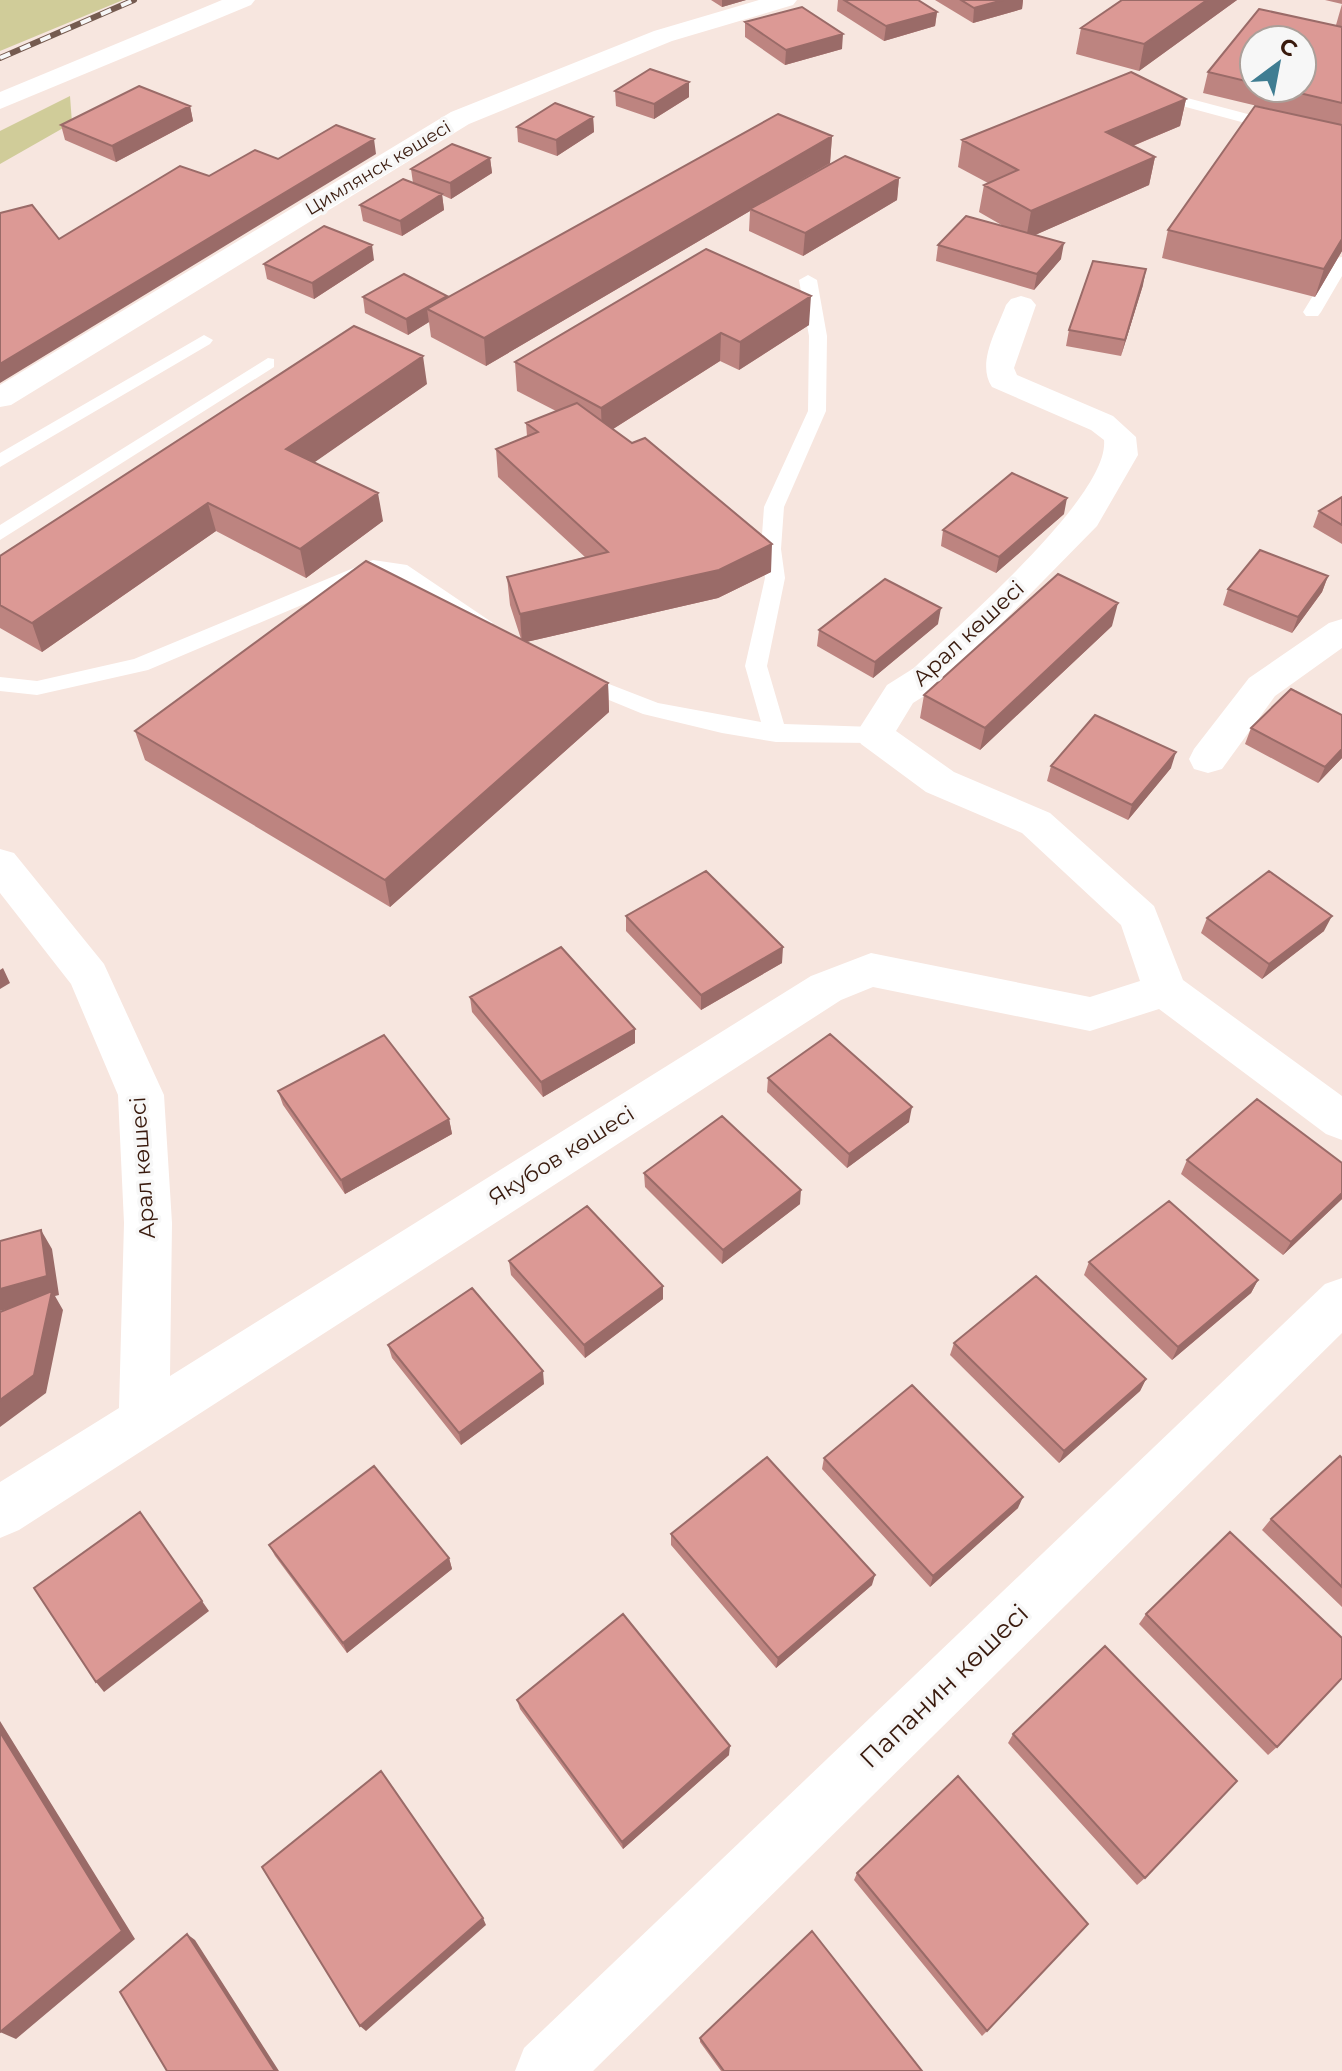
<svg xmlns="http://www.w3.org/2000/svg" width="1342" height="2071" font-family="Montserrat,sans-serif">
<rect width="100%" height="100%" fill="#f7e6df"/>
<path fill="#d0cc99" d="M0 0H123L0 51Z
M70 96 72 123 0 164V131Z"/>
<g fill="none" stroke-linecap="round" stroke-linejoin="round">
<path fill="#fff" fill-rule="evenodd" d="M1176 95 1342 139V149L1171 103 1168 100Z
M1342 257V276L1321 312 1318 316H1306L1303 312 1336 258Z
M808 275 817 280 827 336 826 411 784 507 781 549 785 578 767 666 784 724 874 727 885 735 874 743 776 742 722 733 643 714 570 684 567 679 570 674 578 672 658 703 761 722 745 666 765 578 761 549 764 507 808 411 809 336 799 280Z
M204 335 213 340 210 344 0 467V453Z
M268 358 274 359V367L0 540V525Z
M373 560 407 565 493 623 482 630 474 628 395 576 375 574 148 670 37 695 0 691V677L37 681 134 659Z"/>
<path fill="#fff" fill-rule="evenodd" d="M759 0H797L793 5 672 41 469 124 11 405 0 407V385L451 112 654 31Z
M1021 296 1031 299 1036 305 1014 368 1017 375 1113 416 1136 437 1138 455 1097 526 940 686 913 703 896 731 954 772 1050 813 1154 906 1183 980 1342 1096V1140L1326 1134 1159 1009 1090 1031 873 987 841 1000 19 1530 0 1538V1482L119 1408 124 1223 118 1095 71 984 0 893V849L14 853 104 964 164 1095 172 1223 170 1376 811 976 871 953 1090 997 1140 981 1121 925 1022 833 926 792 861 744 855 735 887 685 914 668C956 627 1110 496 1104 440L1091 430 992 387C976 363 997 330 1006 305L1011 299Z
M1342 619V648L1275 696 1222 769 1208 773 1194 769 1189 759 1194 749 1249 678 1329 623Z"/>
<path fill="#fff" fill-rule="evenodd" d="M1342 1278V1333L593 2071H515L524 2048 1325 1284Z"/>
<path fill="#fff" fill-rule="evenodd" d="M222 0H255L251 5 0 109V92Z"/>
<g stroke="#755b50" stroke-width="6">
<path id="rail" d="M0 58 134 0"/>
</g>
<use href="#rail" stroke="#f7f7f7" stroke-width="4" stroke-dasharray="11" stroke-linecap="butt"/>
</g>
<path fill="#bd8480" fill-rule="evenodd" d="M711 0H746L722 7Z
M838 0H918L937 12 935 26 884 41 837 11Z
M935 0H1023L1022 9 973 23Z
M1122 0H1237L1139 71 1076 54 1081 28Z
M1325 0H1342V27L1336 25 1342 4Z
M1259 9 1342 27V251L1315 297 1162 258 1168 230 1255 106 1274 110 1203 93 1208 72ZM1254 40H1302V88H1254Z
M745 22 842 49 785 65 745 37Z
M689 82V97L654 119 616 106 615 91Z
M1186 99 1180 126 1133 146 1155 157 1149 185 1035 235 1061 259 1034 290 936 261 938 245 1005 227 979 212 984 185 988 183 958 167 962 140Z
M190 106 193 121 116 162 65 140 61 125Z
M593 117 594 132 557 156 518 142 517 127Z
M832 136 830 163 899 178 897 200 803 256 749 231 750 211 486 366 431 337 429 322 408 335 365 313 363 297 447 298Z
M490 158 492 173 451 199 442 195 444 210 402 236 363 221 360 205 413 183 411 169Z
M706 249 809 325 739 370 720 361 613 429 771 572 718 598 526 642 608 683 609 712 390 907 145 760 135 731 521 639 510 605 507 577 585 557 498 477 496 449 527 436 526 423 556 411 517 391 515 362Z
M374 260 314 299 267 279 264 264Z
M1143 285 1121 356 1066 346 1069 330Z
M427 384 314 462 383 521 306 578 216 531 42 652 0 628V556Z
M1342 497V544L1313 527 1319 511Z
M1064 514 996 573 941 546 943 530Z
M1328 576 1322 592 1292 633 1223 605 1228 589Z
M938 624 873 678 817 646 819 630Z
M1112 626 980 750 920 718 924 695Z
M1251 728 1342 758 1318 783 1245 744Z
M1051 766 1171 768 1128 820 1047 781Z
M626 916 782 963 701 1010 626 931Z
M1207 918 1324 931 1262 979 1201 933Z
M470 997 635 1043 543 1097 472 1012Z
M768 1078 909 1122 847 1168 767 1092Z
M278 1091 449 1119 452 1134 345 1194 283 1105Z
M1187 1160 1342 1163V1199L1283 1255 1181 1174Z
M644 1173 800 1204 722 1264 645 1187Z
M509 1261 663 1299 585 1358 511 1275Z
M1089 1262 1258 1280 1251 1293 1172 1360 1084 1275Z
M954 1343 1146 1379 1140 1391 1059 1463 950 1355Z
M388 1345 544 1384 461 1445 392 1358Z
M824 1458 1018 1508 930 1587 822 1469Z
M1342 1458V1607L1262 1530 1271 1519Z
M671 1534 872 1585 776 1668 671 1545Z
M269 1545 449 1558 452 1569 347 1653 275 1556Z
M1146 1614 1277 1747 1268 1755 1139 1624Z
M517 1700 729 1755 623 1849 520 1709Z
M1013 1734 1145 1878 1137 1885 1008 1743Z
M857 1873 987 2031 982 2036 854 1880Z
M700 2038 922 2071H721L700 2042Z"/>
<path fill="#9a6b68" d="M722 0H746L722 7Z
M1003 0H1023L1022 9 973 23 974 8Z
M1207 0H1237L1139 71 1144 44Z
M937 12 935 26 884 41 886 26Z
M843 34 842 49 785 65 786 50Z
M689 82V97L654 119V104Z
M1186 99 1180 126 1101 159 1106 132Z
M190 106 193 121 116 162 112 146Z
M593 117 594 132 557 156 556 140Z
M832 136 830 163 750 209V211L486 366 484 338Z
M374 139 376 154 0 383V364Z
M1155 157 1149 185 1026 239 1031 211Z
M490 158 492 173 451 199 450 183Z
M899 178 897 200 803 256 805 233Z
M442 194 444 210 402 236 400 221Z
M1342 239V251L1315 297 1324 269Z
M1064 243 1061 259 1034 290 1037 274Z
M372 245 374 260 314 299 312 283Z
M1146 269 1143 285 1121 356 1125 340Z
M447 296 448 311 427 309 429 322 408 335 406 319Z
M811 296 809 325 739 370 740 342Z
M721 333 720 361 602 436 601 408Z
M423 356 427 384 292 478 286 449Z
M378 493 383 521 306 578 300 549Z
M1067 498 1064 514 996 573 999 557Z
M208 503 216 531 42 652 32 623Z
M772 544 771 572 718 598 522 643 520 614Z
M1328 576 1322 592 1292 633 1298 617Z
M1118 603 1112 626 980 750 985 728Z
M941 608 938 624 873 678 875 662Z
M608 683 609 712 390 907 385 880Z
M1342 749V758L1318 783 1325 767Z
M1176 752 1171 768 1128 820 1132 805Z
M1332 916 1324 931 1262 979 1269 964Z
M783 947 782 963 701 1010V995Z
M3 968 10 983 0 989V970Z
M635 1029V1043L543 1097 541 1082Z
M912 1107 909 1122 847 1168 849 1154Z
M449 1119 452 1134 345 1194 341 1180Z
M801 1190 800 1204 722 1264 723 1250Z
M1342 1193V1199L1283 1255 1291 1242Z
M41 1230 52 1249 59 1295 55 1296 63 1310 46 1393 0 1427V1400L51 1297 0 1311V1289Z
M1258 1280 1251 1293 1172 1360 1178 1347Z
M663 1286V1299L585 1358 584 1345Z
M543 1371 544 1384 461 1445 459 1433Z
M1146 1379 1140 1391 1059 1463 1064 1451Z
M1023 1497 1018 1508 930 1587 933 1576Z
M449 1558 452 1569 347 1653 343 1643Z
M875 1575 872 1585 776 1668 778 1658Z
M202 1601 209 1611 104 1692 96 1682Z
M0 1721 135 1939 16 2039 0 2032Z
M730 1746 729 1755 623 1849 622 1842Z
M483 1918 486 1925 366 2031 360 2026Z
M187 1934 195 1940 279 2071H275Z"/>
<path fill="#dc9995" stroke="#9a6b68" stroke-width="2" d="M844 0H918L937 12 886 26Z
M961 0H1003L974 8Z
M1122 0H1207L1144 44 1081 28Z
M802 7 843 34 786 50 745 22Z
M1259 9 1342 27V103L1278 88H1302V40H1254V83L1208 72Z
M650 69 689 82 654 104 615 91Z
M1131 72 1186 99 1106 132 1155 157 1031 211 984 185 1018 170 962 140Z
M139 86 190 106 112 146 61 125Z
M555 103 593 117 556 140 517 127Z
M1255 106 1342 125V239L1324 269 1168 230Z
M778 114 832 136 484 338 427 309Z
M336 125 374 139 0 364V213L32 205 59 239 180 166 209 176 255 150 278 159Z
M452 144 490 158 450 183 411 169Z
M845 156 899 178 805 233 750 209Z
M403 179 442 194 400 221 360 205Z
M966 216 1064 243 1037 274 938 245Z
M324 226 372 245 312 283 264 264Z
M706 249 811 296 740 342 721 333 601 408 515 362Z
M1093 261 1146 269 1125 340 1069 330Z
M404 274 447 296 406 319 363 297Z
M354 326 423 356 286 449 378 493 300 549 208 503 32 623 0 605V556Z
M577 403 632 443 645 438 772 544 719 570 520 614 507 577 608 552 496 449 538 432 526 423Z
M1012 473 1067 498 999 557 943 530Z
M1342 497V525L1319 511Z
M1260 550 1328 576 1298 617 1228 589Z
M366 561 608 683 385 880 135 731Z
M1058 574 1118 603 985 728 924 695Z
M885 579 941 608 875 662 819 630Z
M1291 689 1342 715V749L1325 767 1251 728Z
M1095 715 1176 752 1132 805 1051 766Z
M706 871 783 947 701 995 626 916Z
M1269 871 1332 916 1269 964 1207 918Z
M561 947 635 1029 541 1082 470 997Z
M830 1034 912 1107 849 1154 768 1078Z
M384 1035 449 1119 341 1180 278 1091Z
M1257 1099 1342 1163V1193L1291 1242 1187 1160Z
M722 1116 801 1190 723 1250 644 1173Z
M1169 1201 1258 1280 1178 1347 1089 1262Z
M587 1206 663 1286 584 1345 509 1261Z
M41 1230 47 1276 0 1289V1241Z
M1036 1276 1146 1379 1064 1451 954 1343Z
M472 1288 543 1371 459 1433 388 1345Z
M52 1291 34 1375 0 1400V1312Z
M912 1385 1023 1497 933 1576 824 1458Z
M1340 1456 1342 1458V1587L1271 1519Z
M767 1457 875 1575 778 1658 671 1534Z
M374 1466 449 1558 343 1643 269 1545Z
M140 1512 202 1601 96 1682 34 1588Z
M1230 1532 1342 1638V1678L1277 1747 1146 1614Z
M623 1614 730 1746 622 1842 517 1700Z
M1105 1646 1237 1781 1145 1878 1013 1734Z
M0 1732 122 1931 0 2032Z
M381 1771 483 1918 360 2026 262 1867Z
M958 1776 1088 1924 987 2031 857 1873Z
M812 1931 922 2071H724L700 2038Z
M187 1934 275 2071H167L120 1992Z"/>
<g text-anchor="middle" stroke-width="7" stroke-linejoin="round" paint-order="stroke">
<g font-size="18" fill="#391a0d" stroke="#f7f7f7">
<text transform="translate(378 168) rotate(-31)" y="6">Цимлянск көшесі</text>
</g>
<g font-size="22" fill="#391a0d" stroke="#f7f7f7">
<text transform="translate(968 633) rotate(-43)" y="8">Арал көшесі</text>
<text transform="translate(561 1155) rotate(-32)" y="8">Якубов көшесі</text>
<text transform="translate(142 1168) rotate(-94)" y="8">Арал көшесі</text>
</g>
<g font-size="26" fill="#391a0d" stroke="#f7f7f7">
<text transform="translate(944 1686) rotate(-44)" y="9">Папанин көшесі</text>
</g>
</g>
<g transform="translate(1278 64) rotate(32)"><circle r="38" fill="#f7f7f7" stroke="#ab9f99" stroke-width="2"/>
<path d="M0-6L14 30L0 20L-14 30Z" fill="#3f7d92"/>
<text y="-12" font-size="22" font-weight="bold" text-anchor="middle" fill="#391a0d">С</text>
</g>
</svg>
